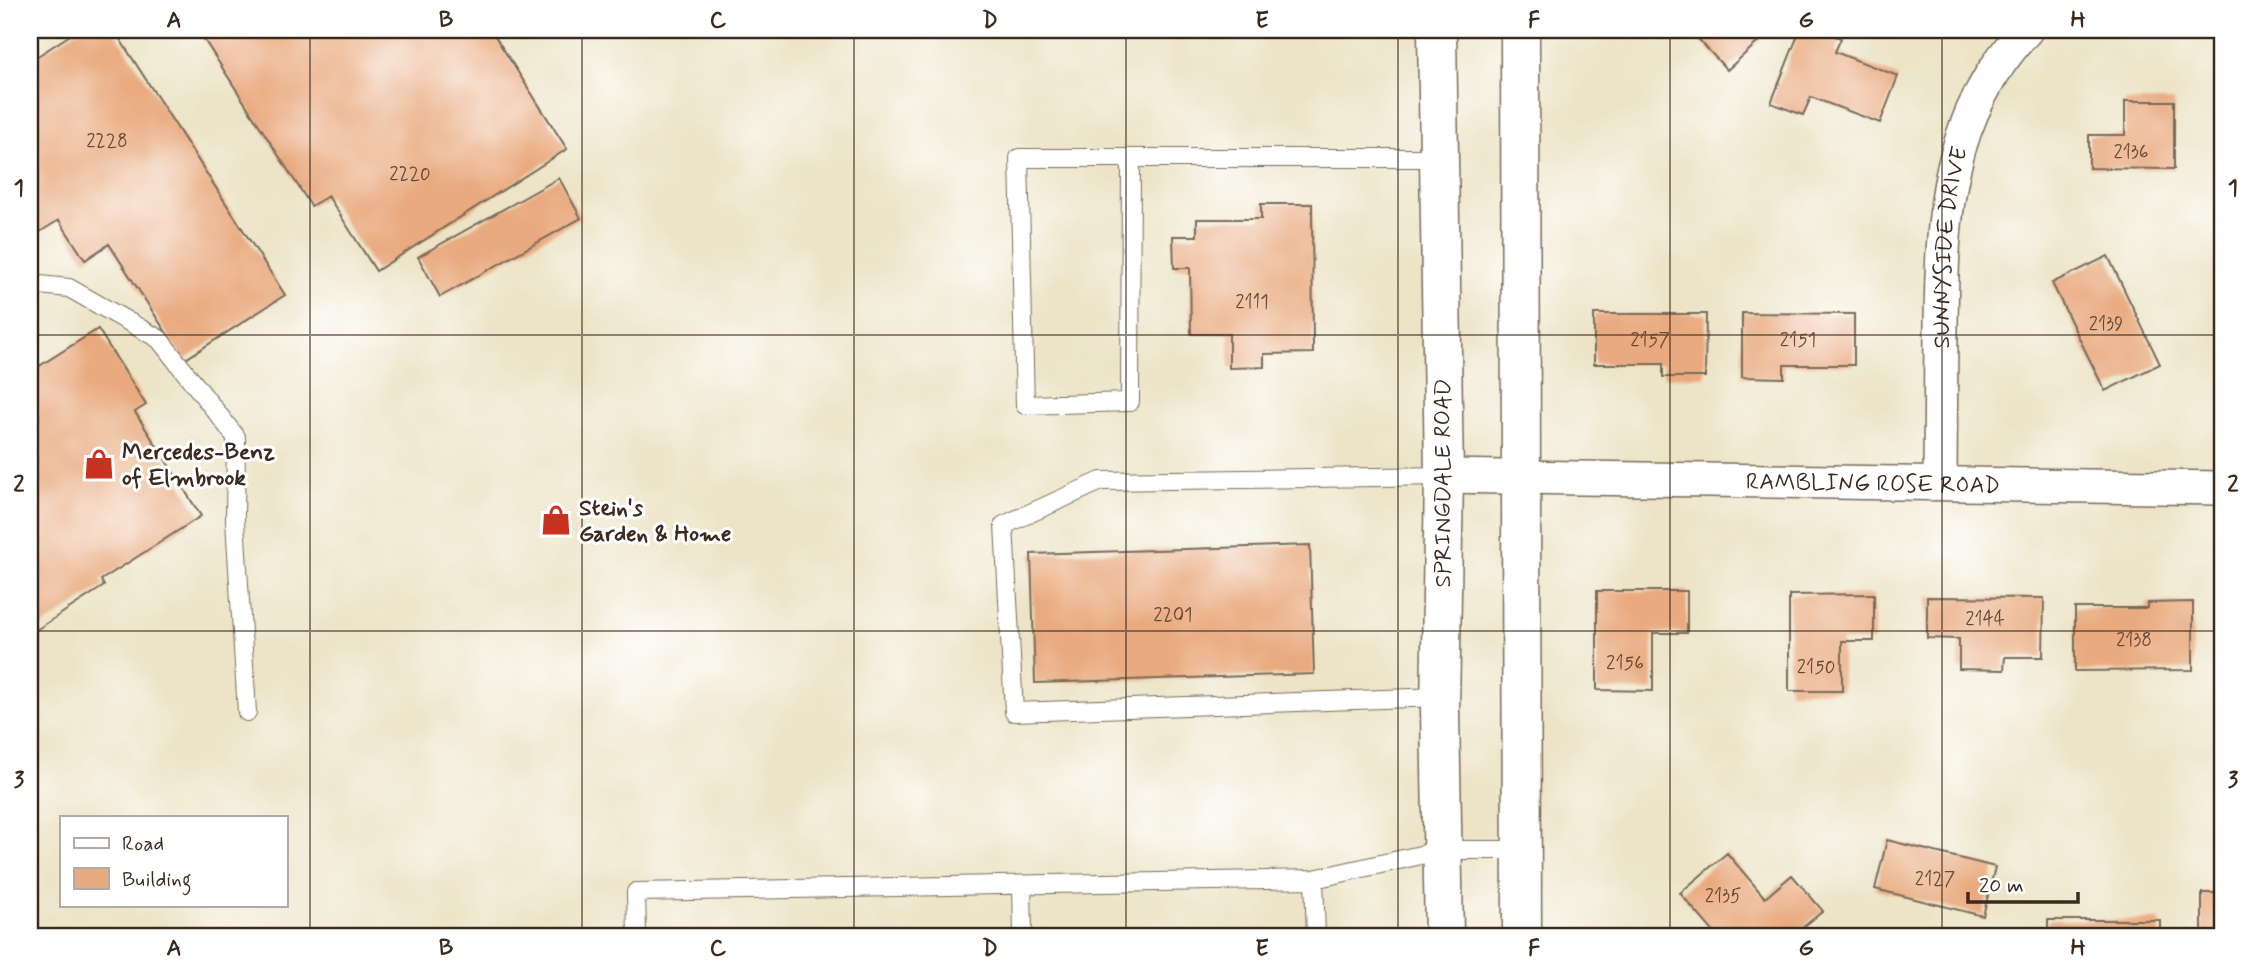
<svg xmlns="http://www.w3.org/2000/svg" width="2252" height="966" font-family="Mynerve,sans-serif">
<rect width="100%" height="100%" fill="#fff"/>
<filter id="ink" filterUnits="userSpaceOnUse"><feTurbulence type="fractalNoise" baseFrequency=".0143" numOctaves="2"/><feDisplacementMap in="SourceGraphic" scale="14" xChannelSelector="R" yChannelSelector="G"/><feConvolveMatrix kernelMatrix="1 2 1 2 8 2 1 2 1" color-interpolation-filters="sRGB"/></filter>
<filter id="wash" filterUnits="userSpaceOnUse"><feTurbulence type="fractalNoise" baseFrequency=".00686" numOctaves="4" result="noise"/><feDisplacementMap in="SourceGraphic" scale="28" xChannelSelector="R" yChannelSelector="G"/><feGaussianBlur stdDeviation="1.57" result="paint"/><feColorMatrix in="noise" values="0 0 0 0 0 0 0 0 0 0 0 0 0 0 0 0 0 1.4 0 .05"/><feComposite in="paint" operator="in"/></filter>
<g filter="url(#wash)">
<rect width="100%" height="100%" fill="#ede4c7"/>
<g id="blocks">
<path fill="#e9aa7f" d="M78 30H114L285 295 184 360 109 244 85 260 59 220 30 238V61Z
M198 30H491L567 149 376 271 328 196 311 206Z
M1690 30H1763L1767 34 1727 70Z
M1800 30H1818L1841 38 1835 52 1898 76 1880 123 1811 97 1803 115 1771 103Z
M2125 101H2174V169L2089 168V135H2125Z
M559 178 581 218 440 297 418 257Z
M1261 204H1312L1313 353 1264 354V367L1229 368V334H1191L1190 268H1174L1173 236H1197V219H1261Z
M2108 256 2160 364 2105 391 2052 283Z
M1742 313 1854 314V365H1784V378L1742 377Z
M1594 314H1706L1705 377H1663V364H1594Z
M98 329 146 405 135 412 201 516 101 580 104 586 30 634V372Z
M1310 545 1314 674 1035 683 1031 554Z
M1597 591H1687V633H1653V691L1597 690Z
M1874 594V641H1842V691H1789V595Z
M1927 597 2044 598 2043 657H2005L2004 670 1959 669V639L1927 638Z
M2193 602V670L2075 671V608H2147V603Z
M1887 840 1995 867 1983 916 1875 889Z
M1727 853 1765 898 1792 875 1823 911 1792 936H1717L1680 893Z
M2202 893H2222V936H2202Z
M2048 920H2160V936H2048Z"/>
</g>
</g>
<g filter="url(#ink)">
<use href="#blocks" fill-opacity="0" stroke="#796b59" stroke-width="2"/>
<g fill="none" stroke-linecap="round" stroke-linejoin="round">
<g stroke="#796b59" stroke-width="20">
<path id="service" d="M1131 158 1130 402 1025 405 1019 158H1439
M30 284 69 288 159 339 236 437 235 521 247 712
M1440 697 1014 712 1004 525 1101 481 1444 476
M1314 879 1443 850H1522
M1022 885 1023 936
M637 936 636 892 1314 879 1316 936"/>
</g>
<g stroke="#796b59" stroke-width="36">
<g id="minor">
<path id="s1" d="M1444 476 2222 488"/>
<path id="s2" d="M1940 483C1940 431 1941 380 1941 329 1942 216 1945 117 2026 30"/>
</g>
</g>
<g stroke="#796b59" stroke-width="41">
<path id="tertiary" d="M1437 30 1444 476 1440 710 1444 936
M1520 30 1522 936"/>
</g>
<use href="#service" stroke="#fff" stroke-width="18"/>
<use href="#minor" stroke="#fff" stroke-width="33"/>
<use href="#tertiary" stroke="#fff" stroke-width="38"/>
</g>
</g>
<path fill="none" stroke="#3b2a1e" stroke-width="2" stroke-opacity="0.55" d="M310 30V936M582 30V936M854 30V936M1126 30V936M1398 30V936M1670 30V936M1942 30V936M30 335H2222M30 631H2222"/>
<defs>
<g id="shop-bare" transform="scale(2.415)"><path d="M-5-2.5h2.3a2.7 3.5 0 0 1 5.4 0H5L5.5 6h-11ZM-1.5-2.5h3a1.5 2.3 0 0 0-3 0Z" fill="#c8321e" stroke="#fff" stroke-width="2.5" paint-order="stroke"/></g>
</defs>
<g fill-rule="evenodd">
<use href="#shop-bare" x="99" y="464"/>
<use href="#shop-bare" x="556" y="520"/>
</g>
<g text-anchor="middle" stroke-width="6" stroke-linejoin="round" paint-order="stroke">
<g font-size="19" fill="#664a36">
<text x="107" y="147">2228</text>
<text x="2131" y="158">2136</text>
<text x="410" y="180">2220</text>
<text x="1252" y="308">2111</text>
<text x="2106" y="330">2139</text>
<text x="1650" y="346">2157</text>
<text x="1798" y="346">2151</text>
<text x="1173" y="621">2201</text>
<text x="1985" y="625">2144</text>
<text x="2134" y="646">2138</text>
<text x="1625" y="669">2156</text>
<text x="1816" y="673">2150</text>
<text x="1935" y="885">2127</text>
<text x="1723" y="902">2135</text>
</g>
<g font-size="23" fill="#3b2a1e" stroke="#fff">
<text dy="8" stroke="none"><textPath href="#s2" startOffset="236">SUNNYSIDE DRIVE</textPath></text>
<text dy="8" stroke="none"><textPath href="#s1" startOffset="429">RAMBLING ROSE ROAD</textPath></text>
<text transform="translate(1442 483) rotate(-90)" y="8">SPRINGDALE ROAD</text>
</g>
<g font-size="23" font-weight="bold" fill="#3b2a1e" stroke="#fff" text-anchor="start">
<text x="122" y="459">Mercedes-Benz<tspan x="122" dy="26">of Elmbrook</tspan></text>
<text x="579" y="515">Stein's<tspan x="579" dy="26">Garden &amp; Home</tspan></text>
</g>
</g>
<rect width="2252" height="966" fill="none" stroke="#fff" stroke-width="77"/>
<rect x="60" y="816" width="228" height="91" fill="#ffffff" stroke="#b1aaa5" stroke-width="2"/>
<rect x="74" y="838" width="35" height="10" fill="#ffffff" stroke="#b1aaa5" stroke-width="2"/>
<text x="122" y="850" font-size="21" fill="#3b2a1e">Road</text>
<rect x="74" y="868" width="35" height="21" fill="#e9aa7f" stroke="#b1aaa5" stroke-width="2"/>
<text x="122" y="886" font-size="21" fill="#3b2a1e">Building</text>
<path d="M1968 892v10h110v-10" fill="none" stroke="#3b2a1e" stroke-width="3.5"/>
<text x="1979" y="892" font-size="21" fill="#3b2a1e" stroke="#ffffff" stroke-width="5" paint-order="stroke">20 m</text>
<rect x="38" y="38" width="2176" height="890" fill="none" stroke="#3b2a1e" stroke-width="2.5"/>
<g font-size="23" text-anchor="middle" font-weight="bold" fill="#3b2a1e">
<text x="174" y="27">A</text>
<text x="446" y="27">B</text>
<text x="718" y="27">C</text>
<text x="990" y="27">D</text>
<text x="1262" y="27">E</text>
<text x="1534" y="27">F</text>
<text x="1806" y="27">G</text>
<text x="2078" y="27">H</text>
<text x="19" y="195">1</text>
<text x="2233" y="195">1</text>
<text x="19" y="491">2</text>
<text x="2233" y="491">2</text>
<text x="19" y="787">3</text>
<text x="2233" y="787">3</text>
<text x="174" y="955">A</text>
<text x="446" y="955">B</text>
<text x="718" y="955">C</text>
<text x="990" y="955">D</text>
<text x="1262" y="955">E</text>
<text x="1534" y="955">F</text>
<text x="1806" y="955">G</text>
<text x="2078" y="955">H</text>
</g>
</svg>
